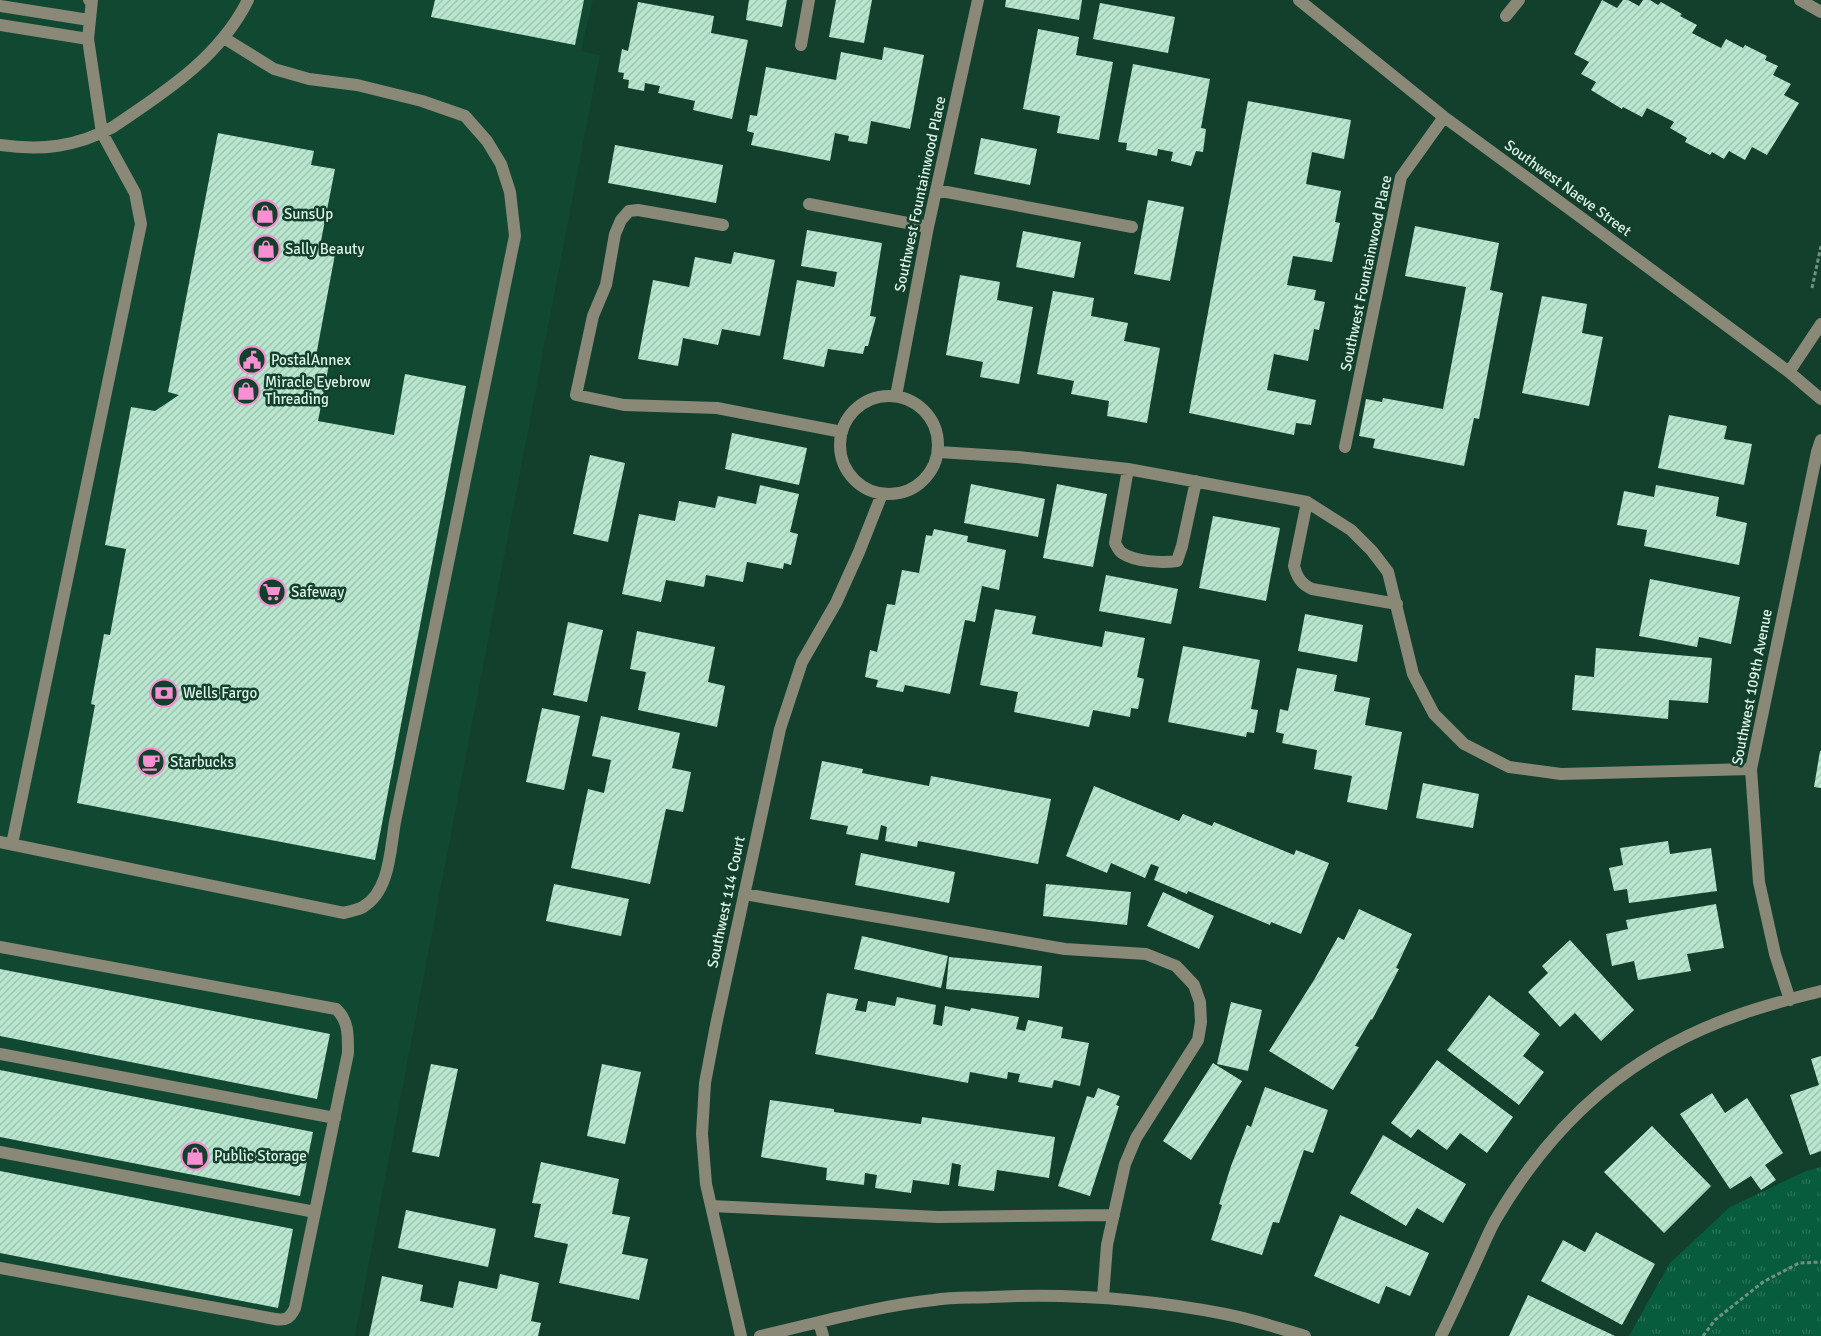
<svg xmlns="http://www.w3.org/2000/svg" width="1821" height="1336" font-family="Signika,sans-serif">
<defs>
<pattern id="grass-tufts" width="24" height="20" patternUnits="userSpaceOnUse" patternTransform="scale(1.25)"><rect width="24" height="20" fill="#075c3e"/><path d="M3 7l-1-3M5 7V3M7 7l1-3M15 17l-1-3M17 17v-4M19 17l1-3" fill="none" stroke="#2b745a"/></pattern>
<pattern id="building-hatch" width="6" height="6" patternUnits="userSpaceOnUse" patternTransform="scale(1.25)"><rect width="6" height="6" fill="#b8e6ce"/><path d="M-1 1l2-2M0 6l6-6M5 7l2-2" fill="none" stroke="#9abfac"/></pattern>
</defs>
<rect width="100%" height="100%" fill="#133f2d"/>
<path fill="#114832" d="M0 0H593L581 51 600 55 355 1336H0Z"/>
<path fill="url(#grass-tufts)" d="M1821 1167V1336H1629L1670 1263 1730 1207 1806 1171Z"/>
<path fill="url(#building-hatch)" d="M435 0H584L575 45 431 17Z
M749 0H787L782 27 746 20Z
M836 0H872L864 43 829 37Z
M1006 0H1082L1079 20 1005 7Z
M1602 0 1617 8 1623 0H1628L1639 6 1643 0H1650L1658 5 1661 2 1682 14 1680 16 1697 25 1692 33 1721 48 1726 39 1743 48 1745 45 1767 56 1765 60 1778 66 1773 75 1791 84 1784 95 1799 103 1767 155 1752 147 1745 160 1729 151 1724 159 1712 152 1710 155 1685 142 1687 138 1670 128 1674 122 1647 108 1642 117 1623 107 1622 109 1591 90 1596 82 1581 74 1589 62 1574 54Z
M638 2 714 16 711 33 748 40 732 119 693 110 695 101 658 93 660 86 645 83 644 91 628 88 629 80 623 79 624 73 618 72 622 49 628 51Z
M1100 3 1175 17 1168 53 1093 39Z
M1038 29 1079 37 1076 55 1113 62 1099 140 1057 133 1060 116 1023 109Z
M884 47 924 55 910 129 871 121 867 144 848 141 849 136 835 133 830 161 751 145 754 133 747 131 750 115 757 116 766 67 836 80 841 52 882 60Z
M1133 64 1210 79 1201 128 1206 129 1203 152 1196 151 1191 166 1171 161 1173 152 1158 149 1157 156 1126 150 1127 143 1118 142Z
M1248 101 1351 120 1344 159 1312 152 1306 184 1341 191 1335 222 1340 223 1332 262 1293 256 1287 285 1316 290 1314 300 1325 302 1319 330 1314 329 1308 361 1274 354 1267 390 1316 400 1311 425 1296 423 1294 435 1189 413Z
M218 133 314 151 311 165 335 169 320 246 336 249 316 356 330 359 318 421 394 435 405 374 466 386 375 860 77 803 95 705 91 704 104 634 110 635 126 549 105 545 131 407 155 411 179 395 168 392Z
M981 138 1037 149 1030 185 974 174Z
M615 145 723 165 716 203 608 183Z
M1148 200 1184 207 1170 281 1134 274Z
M1415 226 1499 243 1490 290 1503 293 1479 419 1474 418 1464 466 1373 448 1375 439 1359 436 1366 399 1382 402 1383 398 1443 409 1466 287 1405 276Z
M807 230 882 243 870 316 876 317 868 346H865L863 354 828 349 824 367 783 359 797 280 834 287 837 272 801 266Z
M1023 231 1081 242 1074 278 1016 267Z
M734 252 775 260 760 336 722 329 718 345 683 338 678 366 638 359 653 280 689 287 695 257 731 264Z
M960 275 1000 282 997 300 1033 307 1019 384 980 377 983 362 946 355Z
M1053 291 1094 298 1091 316 1128 323 1124 341 1160 348 1147 423 1107 416 1109 401 1071 394 1074 381 1037 374Z
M1542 296 1587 304 1582 333 1603 337 1589 406 1522 393Z
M1669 415 1727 426 1724 439 1752 444 1744 485 1658 468Z
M732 433 807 448 799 485 725 469Z
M590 455 625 463 608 542 573 534Z
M971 484 1045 499 1038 537 964 523Z
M1057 484 1107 494 1093 567 1043 558Z
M760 485 799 494 790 532 798 534 791 565 784 563 783 569 747 562 743 582 706 575 704 587 666 580 661 602 622 594 639 514 675 521 679 501 715 508 718 496 756 504Z
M1656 485 1719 497 1716 516 1747 523 1739 565 1644 546 1647 530 1617 525 1624 491 1654 497Z
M1213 516 1280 528 1266 601 1199 588Z
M934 529 968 536 967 542 1006 550 999 590 982 586 975 622 965 620 950 694 905 685 903 692 876 687 878 680 865 677 870 650 877 652 887 604 895 605 902 570 919 573 926 535 932 536Z
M1106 575 1178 589 1171 624 1099 611Z
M1650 579 1740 597 1731 644 1699 637 1697 647 1639 636Z
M995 609 1036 616 1032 634 1102 647 1105 631 1145 638 1137 677 1144 679 1138 709 1131 708 1130 717 1093 710 1089 727 1014 712 1018 692 980 685Z
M1305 614 1363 625 1357 662 1298 651Z
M568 622 603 630 587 702 553 695Z
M637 631 715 647 708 682 725 686 717 727 638 710 646 672 630 669Z
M1183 646 1260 660 1251 709 1258 710 1254 733 1247 732 1246 737 1168 722Z
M1596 648 1712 658 1708 703 1669 700 1668 719 1572 710 1575 675 1594 677Z
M1297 668 1337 675 1334 691 1370 698 1365 725 1402 732 1387 810 1347 802 1352 776 1314 769 1317 750 1282 743 1284 734 1276 732 1280 709 1288 711Z
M542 708 580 716 564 790 526 782Z
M601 716 680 733 672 768 691 772 683 812 666 809 650 884 571 868 588 789 604 793 611 760 592 756Z
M1820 751H1821V788L1814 787Z
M822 761 863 769 862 773 929 786 931 776 1051 799 1038 864 918 841 917 847 885 841 887 827 881 825 878 840 846 834 848 826 810 819Z
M1423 783 1479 794 1473 828 1416 818Z
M1094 786 1179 821 1183 814 1212 826 1214 822 1294 855 1296 850 1329 863 1301 934 1271 922 1270 925 1188 891 1187 894 1154 880 1159 867 1151 864 1145 878 1111 863 1107 873 1066 856Z
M1668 841 1670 854 1711 848 1717 891 1629 903 1627 889 1614 891 1609 868 1623 865 1620 848Z
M861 853 955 872 949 903 855 885Z
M554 884 629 899 621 936 546 921Z
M1046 884 1131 892 1127 925 1043 916Z
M1163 892 1214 916 1199 949 1147 926Z
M1716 904 1724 948 1687 954 1691 971 1638 980 1634 961 1612 966 1606 934 1628 929 1626 920Z
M1359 909 1412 934 1396 968 1399 969 1372 1020 1371 1019 1355 1046 1359 1047 1333 1090 1269 1051 1314 980 1338 937 1344 940Z
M862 936 948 956 941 988 854 969Z
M1570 940 1634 1010 1601 1041 1575 1013 1560 1027 1528 992 1548 973 1542 966Z
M949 957 1042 966 1039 998 946 989Z
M0 969 330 1034 317 1099 0 1036Z
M827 993 858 999 855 1010 866 1012 868 1001 895 1006 897 997 936 1005 933 1024 942 1026 945 1006 970 1011 971 1008 1019 1017 1016 1029 1025 1031 1028 1020 1063 1027 1061 1038 1089 1043 1080 1086 1054 1080 1052 1088 1018 1082 1020 1074 1008 1072 1007 1079 970 1072 968 1083 815 1054Z
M1489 995 1540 1034 1523 1056 1544 1072 1519 1105 1447 1050Z
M1231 1002 1262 1010 1248 1071 1217 1064Z
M1821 1056V1151L1810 1155 1790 1095 1819 1085 1811 1059Z
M1437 1060 1513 1117 1487 1153 1460 1133 1447 1150 1418 1129 1411 1138 1391 1123Z
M1213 1063 1242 1081 1191 1160 1163 1141Z
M431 1064 458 1069 439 1157 412 1152Z
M602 1064 641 1072 625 1144 587 1136Z
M0 1070 313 1132 300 1196 0 1137Z
M1265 1087 1328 1110 1313 1153 1304 1150 1279 1223 1273 1222 1262 1255 1211 1240 1222 1205 1219 1204 1231 1166 1247 1125 1251 1127Z
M1098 1088 1120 1096 1116 1105 1119 1106 1090 1196 1058 1186 1087 1096 1094 1098Z
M1712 1093 1725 1113 1747 1098 1783 1153 1765 1165 1776 1180 1761 1190 1751 1176 1730 1189 1680 1114Z
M770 1100 834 1109V1112L921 1124 922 1117 1055 1137 1049 1178 997 1170 994 1191 958 1186 961 1165 952 1163 949 1185 913 1180 911 1193 875 1188 877 1175 865 1173 864 1185 826 1180 827 1168 761 1157Z
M1652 1126 1711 1186 1664 1233 1604 1172Z
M1383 1135 1466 1184 1443 1223 1417 1208 1406 1226 1350 1193Z
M541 1162 619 1179 612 1214 630 1217 622 1254 648 1259 639 1300 559 1283 568 1244 534 1237 541 1204 532 1203Z
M0 1171 293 1229 278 1308 0 1253Z
M406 1210 496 1229 488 1267 398 1248Z
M1340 1215 1429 1253 1410 1296 1386 1286 1379 1304 1314 1276Z
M1596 1232 1655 1264 1622 1325 1541 1281 1563 1240 1585 1252Z
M500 1274 539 1283 531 1321 541 1323 538 1336H369L382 1276 423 1285 420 1301 453 1308 459 1281 497 1289Z
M1528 1295 1615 1336H1509Z"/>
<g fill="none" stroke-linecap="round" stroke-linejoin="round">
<path stroke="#6f9182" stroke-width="3" stroke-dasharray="4 2.5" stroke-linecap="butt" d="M1812 288 1821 246
M1703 1336 1715 1320 1763 1282 1799 1263 1821 1262"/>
<path stroke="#8a8876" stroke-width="12" d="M1299 0 1444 117 1579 216 1789 372 1821 399
M1800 0 1821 12
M0 6 89 20
M1506 16 1519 0
M0 25 88 39
M801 45 809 0
M0 145C41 151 76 147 113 127 165 92 219 58 248 0
M936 190 1132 227
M809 204 928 227
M723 225 638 210 629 211 621 220 615 234 606 285 593 316 576 395 624 405 717 408 842 432
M1789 372 1821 324
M896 396 928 227 978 0
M840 445a49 49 0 1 1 98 0a49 49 0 1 1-98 0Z
M1345 447 1401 177 1444 117
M939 452 1018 457 1128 469 1307 502 1351 530 1372 551 1388 572 1413 674 1434 714 1464 744 1509 767 1561 774 1751 769
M1128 469 1115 543C1117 547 1119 551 1122 553 1135 562 1162 563 1177 561L1182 546 1196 481
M1307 502 1294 566C1297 577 1301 584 1312 589L1397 604
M0 842 344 913C350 911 358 910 363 907 390 891 390 850 395 822L515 236 510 192 501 164 487 141 465 116 422 101 357 85 309 79 274 69 224 38
M12 844 141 224 135 193 102 133 88 39 92 0H89
M744 894 1065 949 1146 954 1176 966 1194 985 1200 1002 1201 1022 1198 1040 1136 1138 1125 1164 1107 1245 1103 1297
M0 947 336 1009C349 1021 348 1036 348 1053L295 1308C290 1318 286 1321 275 1319L0 1268
M1790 1000 1775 954 1759 882 1751 769 1817 452 1821 440
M0 1054 335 1118
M0 1152 315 1212
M711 1206 938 1217 1114 1215
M819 1322 823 1336
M741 1336 706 1184 702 1134 705 1083 716 1025 780 729 802 662 836 603 859 552 882 494
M760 1336C818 1323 876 1306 934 1300 953 1297 972 1298 991 1297 1070 1293 1147 1299 1225 1314 1252 1319 1278 1328 1305 1336
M1441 1336C1454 1310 1466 1283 1478 1257 1484 1244 1489 1231 1496 1219 1555 1119 1633 1050 1744 1013 1769 1004 1795 998 1821 991"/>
</g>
<defs>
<g id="shop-ring" transform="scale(1.4375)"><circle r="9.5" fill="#133f2d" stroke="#f690d1" stroke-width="1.5"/><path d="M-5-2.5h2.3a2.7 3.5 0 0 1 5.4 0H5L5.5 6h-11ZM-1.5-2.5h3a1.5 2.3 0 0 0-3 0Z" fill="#f690d1"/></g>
<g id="civic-ring" transform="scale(1.4375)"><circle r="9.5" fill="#133f2d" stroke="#f690d1" stroke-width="1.5"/><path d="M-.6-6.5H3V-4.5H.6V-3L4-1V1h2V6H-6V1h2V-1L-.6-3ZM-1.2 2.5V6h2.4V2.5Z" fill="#f690d1"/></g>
<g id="supermarket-ring" transform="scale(1.4375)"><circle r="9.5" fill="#133f2d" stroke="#f690d1" stroke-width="1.5"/><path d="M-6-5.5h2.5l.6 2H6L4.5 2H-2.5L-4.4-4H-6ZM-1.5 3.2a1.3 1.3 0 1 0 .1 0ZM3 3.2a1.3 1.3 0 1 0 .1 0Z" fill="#f690d1"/></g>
<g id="bank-ring" transform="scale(1.4375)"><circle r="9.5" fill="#133f2d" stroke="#f690d1" stroke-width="1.5"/><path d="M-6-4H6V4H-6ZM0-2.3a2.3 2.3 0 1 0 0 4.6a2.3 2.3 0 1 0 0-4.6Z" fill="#f690d1"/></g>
<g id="cafe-ring" transform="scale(1.4375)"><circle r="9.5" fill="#133f2d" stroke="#f690d1" stroke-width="1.5"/><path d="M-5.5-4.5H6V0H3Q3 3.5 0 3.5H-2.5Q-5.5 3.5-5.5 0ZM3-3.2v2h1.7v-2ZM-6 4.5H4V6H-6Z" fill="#f690d1"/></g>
</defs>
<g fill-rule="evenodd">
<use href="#shop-ring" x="265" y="214"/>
<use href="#shop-ring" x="266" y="249"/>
<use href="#civic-ring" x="252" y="360"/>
<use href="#shop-ring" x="246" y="391"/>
<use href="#supermarket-ring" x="272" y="592"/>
<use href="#bank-ring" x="164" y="693"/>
<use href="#cafe-ring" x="151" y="762"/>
<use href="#shop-ring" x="195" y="1156"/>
</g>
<g text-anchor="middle" stroke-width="5" stroke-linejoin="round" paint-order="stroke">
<g font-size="15" fill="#dcf3e7" stroke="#133f2d">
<text transform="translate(1568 188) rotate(36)" y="5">Southwest Naeve Street</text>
<text transform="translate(920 194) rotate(-78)" y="5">Southwest Fountainwood Place</text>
<text transform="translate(1366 273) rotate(-78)" y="5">Southwest Fountainwood Place</text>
<text transform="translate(1752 687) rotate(-79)" y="5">Southwest 109th Avenue</text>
<text transform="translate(726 902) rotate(-78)" y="5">Southwest 114 Court</text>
</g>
<g font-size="15" fill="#dcf3e7" stroke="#133f2d" text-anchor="start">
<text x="284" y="219">SunsUp</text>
<text x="285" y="254">Sally Beauty</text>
<text x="271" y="365">PostalAnnex</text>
<text x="265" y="387">Miracle Eyebrow<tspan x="265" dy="17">Threading</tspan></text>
<text x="291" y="597">Safeway</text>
<text x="183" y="698">Wells Fargo</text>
<text x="170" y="767">Starbucks</text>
<text x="214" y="1161">Public Storage</text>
</g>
</g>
</svg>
